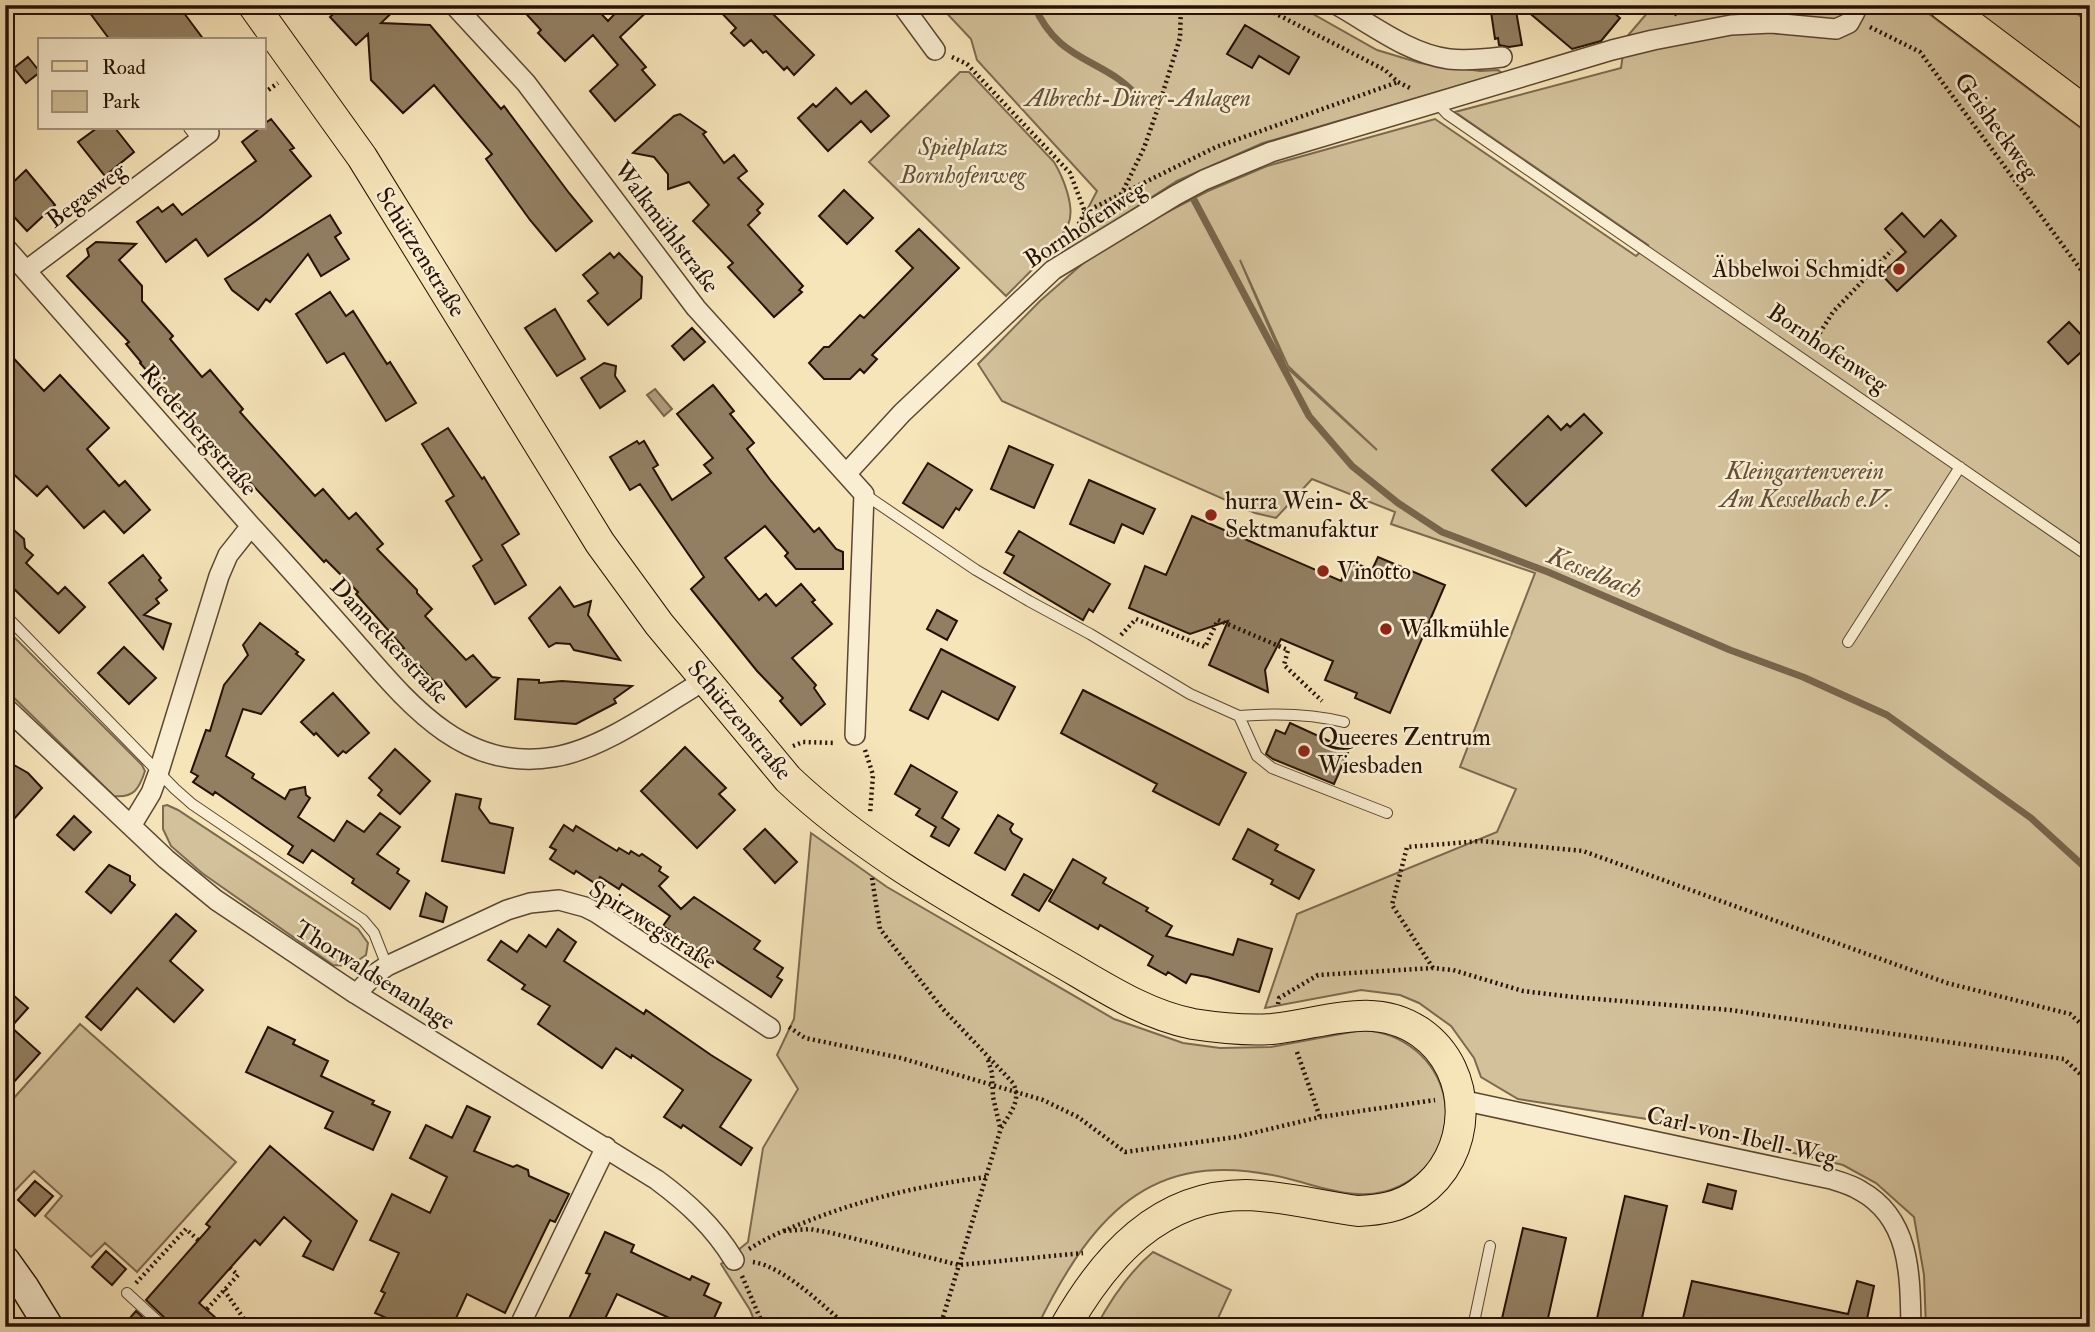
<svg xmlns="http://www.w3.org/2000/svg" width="2095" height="1332" font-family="'IM FELL Double Pica',serif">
<rect width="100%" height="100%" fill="#f7e5ba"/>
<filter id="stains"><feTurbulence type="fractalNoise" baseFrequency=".00286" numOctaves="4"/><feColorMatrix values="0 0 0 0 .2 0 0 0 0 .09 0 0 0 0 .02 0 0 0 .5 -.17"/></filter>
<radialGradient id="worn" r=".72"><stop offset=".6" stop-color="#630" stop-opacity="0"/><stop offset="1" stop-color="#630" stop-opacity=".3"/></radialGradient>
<path fill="#d3c19b" stroke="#7c694f" stroke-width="2" fill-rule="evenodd" d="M939 5H1297L1377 50 1420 63 1480 71 1498 70 1502 73 1263 143 1177 181 1064 254 1097 191 977 60 971 39Z
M1654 5H1917L2090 135V1327H1926L1924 1275 1914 1217 1876 1183 1843 1165 1666 1122 1518 1099 1481 1077 1474 1058 1451 1026 1419 1003 1400 995 1361 990 1265 1008 1297 914 1497 832 1516 789 1460 767 1535 573 1391 524 1395 512 1312 479 1276 518 1255 513 1002 401 978 364 1040 301 1105 244 1208 191 1267 166 1435 119 1636 256 1648 245 1455 112 1621 68 1625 39ZM1240 260 1288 366 1377 450 1286 367Z
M1968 5H2066L2090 24V96Z
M960 72H969L1054 162C1063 177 1076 208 1068 225 1057 248 1024 277 1006 296L869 162Z
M5 628 142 765 145 771C139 789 134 798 114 796L5 689Z
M167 805 178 810 358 929 368 943 366 955 350 966 333 965 202 873 171 846 163 829V806Z
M811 833 887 887 1114 1019 1183 1043 1220 1048 1271 1047 1362 1030C1450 1035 1479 1146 1400 1186 1366 1203 1330 1190 1297 1181 1157 1142 1095 1209 1037 1327H757L750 1310 721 1264 748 1242 763 1148 798 1089 777 1055 794 1019Z
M80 1024 236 1162 137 1272 105 1243 91 1257 45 1216 62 1196 34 1171 5 1201V1108Z
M1153 1252 1231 1290 1214 1327H1096C1111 1299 1128 1273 1153 1252Z"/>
<path fill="#b09d7c" stroke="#78654c" stroke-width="2" d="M655 389 672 409 664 416 647 395Z"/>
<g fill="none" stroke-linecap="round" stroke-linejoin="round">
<path stroke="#78654c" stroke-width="7" d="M1034 5C1060 67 1108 56 1143 103
M1193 198 1309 416 1352 466 1398 503 1442 532 1548 572 1730 650 1803 677 1887 715 2031 818 2090 872"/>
</g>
<path fill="#927f62" stroke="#251103" stroke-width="2" d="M84 5H159L165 13 178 5 204 40H110Z
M343 5H400L381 23 430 25 501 109 504 106 569 193 592 221 556 251 530 220 486 159 492 154 434 85 403 113 371 80 368 34 356 45 330 17Z
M518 5H593L608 21 623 5H654L620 37 646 67 642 70 655 85 615 121 590 91 618 65 593 35 565 61 538 33 541 30Z
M714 5H764L814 55 794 75 787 67 784 70 766 51 763 53 751 40 744 46 731 33 736 28Z
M1490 5H1515L1522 45 1509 47 1499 45 1498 38 1495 39Z
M1520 5H1605L1620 18 1601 41 1572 49Z
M1245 25 1299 57 1289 74 1259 56 1252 68 1227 54Z
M28 57 40 72 26 83 14 68Z
M836 88 851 104 866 91 889 116 871 132 861 121 828 151 798 118 813 104 816 107Z
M680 114 706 132 703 134 724 163 734 155 747 171 738 178 763 204 757 210 760 213 748 225 803 286 799 290 802 292 774 317 728 267 733 263 693 221 709 205 689 182 668 189V174L654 157 633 153 674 116Z
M271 119 294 148 290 150 311 176 261 217 208 256 196 239 166 262 137 222 158 207 162 212 173 204 182 215 256 161 242 142 260 128H264V124Z
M97 128H115L134 152 105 176 78 142Z
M26 170 55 205 27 231 5 207V190Z
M844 190 873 218 847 244 819 216Z
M1902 213 1924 237 1941 220 1956 236 1897 291 1881 274 1906 252 1885 229Z
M330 215 341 233 335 237 349 259 321 276 308 254 270 302 266 299 258 310 232 290 225 279Z
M919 229 959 268 872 355 877 359 864 373 860 369 850 379H824L809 363 824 347H829L860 315 864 318 913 268 896 251Z
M96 242 136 244 119 260 142 286V301L173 336 170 339 202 377 210 370 243 409 240 412 315 496 323 489 349 519 356 513 383 544 377 549 417 590V593L432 609 425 616 466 660 473 655 492 677 499 678 466 707 444 681 438 686 417 663 414 666 400 651 404 648 356 594 358 592 326 560 324 562 246 478 243 481 177 401 175 403 140 363 141 362 126 344 129 342 67 276 89 256 87 249Z
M610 253 614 258 619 253 642 277 641 298 608 325 588 301 598 293 583 275Z
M330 292 346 316 353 311 387 364 390 362 416 403 386 421 344 353 327 363 296 314Z
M555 309 585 359 557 376 525 328Z
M2069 322 2090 344 2068 364 2048 342Z
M692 328 705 342 684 360 672 346Z
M5 349 44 391 60 375 109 428 87 449 119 486 125 481 150 510 124 533 104 511 84 528 47 486 37 496 5 466Z
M604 363 616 366 615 376 625 391 600 408 581 378Z
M713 385 734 411 730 414 754 443 747 449 771 481 814 532 819 528 836 549 843 552V569H796L785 556 788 553 765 526 725 558 759 600 766 594 776 606 801 584 815 600 812 602 832 624 792 658 816 685 814 688 825 704 801 725 780 701 783 698 757 671 691 589 704 577 640 484 630 490 610 457 637 441 639 444 644 441 658 465 653 468 672 500 711 473 704 465 713 458 677 414Z
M1584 414 1602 433 1526 506 1492 470 1548 416 1561 430 1567 424 1570 427Z
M448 428 482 479 484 477 519 534 502 545 526 585 495 604 473 566 482 560 446 501 454 496 422 444Z
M1009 446 1053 465 1034 508 991 489Z
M928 463 972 490 959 510 956 508 943 528 903 503Z
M1089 480 1155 509 1143 534 1122 524 1114 543 1070 524Z
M1192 516 1341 581 1350 561 1372 570 1378 557 1445 585 1390 713 1355 698 1357 693 1325 680 1333 661 1281 639 1265 670 1268 692 1209 665 1228 621 1190 634 1129 608 1145 566 1166 575Z
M5 522 24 539 25 548 33 555 26 563 58 594 65 587 85 607 59 633 5 580Z
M1019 531 1110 584 1093 612 1089 609 1083 620 1004 573 1014 556 1006 552Z
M143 555 161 578 159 580 167 590 156 599 159 603 144 615 171 624 163 649 109 583Z
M560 587 574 607 591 601 588 615 620 660 574 650 570 644 556 643 549 647 529 618Z
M937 610 957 621 947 640 927 629Z
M260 623 298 652 296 654 304 660 261 714 243 709 226 756 254 774 252 778 285 799 290 790 305 787 306 795 310 798 298 817 334 841 347 821 364 832 380 813 400 827 377 854 399 869 397 873 409 881 390 909 352 883 354 879 312 850 303 863 288 854 293 846 215 792 213 795 193 782 198 776 191 772 206 730 210 731 224 685 248 655 243 645Z
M124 647 156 678 129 704 98 673Z
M941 649 1015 687 998 720 942 691 928 719 910 710Z
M518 679 539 680V683L562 681 632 686 614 699 616 703 576 724 515 719Z
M1083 690 1246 773 1219 825 1153 791 1157 784 1061 733Z
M333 693 369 733 346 753 343 751 338 756 316 733 314 735 301 722Z
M1290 723 1349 750 1334 784 1273 759 1266 754 1276 730 1285 734Z
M685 747 726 788 719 794 735 810 697 848 641 791Z
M395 749 430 781 400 814 378 795 382 790 369 778Z
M14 765 28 773 42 788 5 829V774Z
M911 765 957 792 942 818 959 829 949 846 931 836 936 827 916 815 920 809 895 794Z
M456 794 481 799 479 808 490 823 513 828 504 873 442 861Z
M998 815 1013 824 1010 829 1012 833 1022 839 1005 870 975 853Z
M74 816 91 832 74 850 57 835Z
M564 825 573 831 576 826 617 851 619 848 629 854 631 851 639 856 642 854 661 867 659 871 668 877 659 886 681 909 694 897 760 941 754 949 783 968 777 977 782 980 771 997 663 926 670 916 622 884 619 889 600 877 596 884 576 871 574 874 550 859 556 850 550 847Z
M765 829 797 862 775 883 744 849Z
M1248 829 1278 845 1275 850 1314 870 1299 899 1271 884 1273 880 1233 859Z
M1073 859 1106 878 1103 883 1148 908 1146 911 1172 926 1166 936 1233 955 1238 939 1272 949 1259 992 1207 977 1191 974 1186 983 1168 972 1166 975 1148 965 1153 956 1100 925 1098 929 1049 901Z
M109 865 130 876V881L135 885 111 913 86 892Z
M1024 874 1052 890 1039 911 1012 895Z
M426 893 447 907 443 922 420 916Z
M176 914 196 931 170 961 203 990 174 1022 137 988 101 1030 86 1017Z
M558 929 576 942 564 961 644 1014 646 1010 711 1055 751 1080 720 1127 752 1148 741 1165 683 1125 681 1128 664 1117 683 1090 632 1055 631 1058 616 1048 602 1068 538 1024 550 1006 522 989 525 985 488 960 501 941 517 952 529 935 546 947Z
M5 988 28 1008 11 1027 40 1053 5 1092Z
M268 1027 295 1040 293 1044 328 1061 321 1076 374 1101 372 1104 390 1112 373 1150 325 1128 333 1112 246 1072Z
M467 1106 490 1117 474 1151 513 1167 517 1165 528 1170 529 1176 569 1194 555 1222 550 1220 505 1313 467 1294 452 1327H407L375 1313 385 1293 381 1291 399 1253 370 1240 392 1194 430 1213 447 1177 410 1158 426 1125 452 1138Z
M270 1146 357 1221 333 1270 303 1256 311 1241 284 1217 260 1245 255 1240 199 1303 226 1327H171L169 1322 146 1300 210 1227 206 1224Z
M35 1181 53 1196 35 1216 18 1200Z
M1708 1184 1736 1191 1732 1209 1703 1202Z
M1625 1196 1667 1206 1640 1327H1595Z
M1523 1228 1566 1238 1546 1327H1500Z
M605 1232 634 1245 631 1252 690 1280 692 1276 709 1284 704 1295 721 1303 710 1327H689L617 1294 601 1327H565L590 1274 586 1273Z
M106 1251 126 1269 112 1285 92 1267Z
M1692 1281 1848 1314 1857 1281 1874 1286 1867 1319V1327H1681Z
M136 1311 153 1327H122Z"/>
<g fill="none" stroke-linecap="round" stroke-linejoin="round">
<g stroke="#5a4631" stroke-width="12">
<path id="lane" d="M1438 104 1447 114 2090 557
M189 128 199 141
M864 494 976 570 1029 601 1090 634 1190 694 1239 716 1257 756 1272 768 1387 813
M5 615 175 789 192 804 363 920 374 933 387 966
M1848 642 1960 467
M1239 716C1275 713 1309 713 1344 722
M127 1293 164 1327
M1473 1327 1490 1246"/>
</g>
<g stroke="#5a4631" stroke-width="22">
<path id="street" d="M454 5 526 83 696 308 846 474
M902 5 935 50
M1337 5C1371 24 1409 54 1449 59 1467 61 1485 59 1502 57
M5 247 251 526 228 555 219 576 158 774 151 793 131 826
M27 270 209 133
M251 526C283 561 315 597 347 633 402 695 459 774 554 757 604 749 661 706 705 680
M5 707 166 859 216 900 356 994 657 1180C688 1203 714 1227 734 1260
M855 735 864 494 846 474 902 413 1053 270 1176 195 1204 180 1271 152 1612 50 1653 40 1731 25 1771 23 1836 29 1849 23 1855 12V5
M356 994 375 974 387 966 507 910 530 903 559 900 585 907 597 913 770 1028
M1461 1100 1831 1179C1841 1182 1852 1185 1861 1191 1911 1219 1910 1276 1911 1327
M519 1327 606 1147"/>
</g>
<g stroke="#251103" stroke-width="31">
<path id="secondary" d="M5 1260 25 1288 49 1327"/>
</g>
<g stroke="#251103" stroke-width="32">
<path id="primary" d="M253 5 362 157 600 543 659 624 788 779C865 852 959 903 1050 956 1095 981 1141 1014 1193 1024 1219 1028 1245 1031 1272 1029 1323 1024 1373 1000 1420 1032 1476 1071 1473 1156 1418 1194 1400 1207 1380 1210 1358 1211 1321 1206 1283 1196 1246 1195 1159 1195 1105 1257 1065 1327
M1944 5 2090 115"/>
</g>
<path stroke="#251103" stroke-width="4.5" stroke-dasharray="2 3.5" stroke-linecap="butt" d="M1259 5 1385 70 1398 82 1410 88
M1674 15 1682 5
M1870 27 1920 52 2090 282
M952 57 967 64 1070 173 1085 212 1074 233
M264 93 278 83
M1121 195 1144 148 1159 105 1180 38 1181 5
M1085 212 1216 147 1398 82
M1811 347 1833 312 1892 250
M1121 635 1136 619 1205 647 1218 620 1288 650 1284 665 1322 701
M793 746 803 742 836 743
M865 750 873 775 870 814
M872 878 880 929 942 1008 1013 1083C1022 1100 1010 1113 1001 1128L940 1327
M1433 968 1392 905 1407 847 1481 841 1583 851 1947 983 2070 1014 2090 1032
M1278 1004 1279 998 1318 975 1433 968 1453 970 1523 991 1573 997 1730 1010 2064 1059 2090 1083
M789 1027 805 1038 901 1058 1043 1100 1078 1117 1125 1152 1236 1137 1320 1117 1435 1100
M1297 1052 1320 1117
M988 1060 992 1073 993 1097 1000 1127
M784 1231 810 1229 832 1233 959 1265 1083 1253
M749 1249C768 1237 787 1229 808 1221 866 1198 924 1185 986 1177
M753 1262C785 1267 823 1306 848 1327
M742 1276 764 1327
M136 1283 186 1229 198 1240
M224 1290 244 1319 246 1327
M207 1309 238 1275 230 1268
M350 1327 357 1324 365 1327"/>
<use href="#lane" stroke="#faeed2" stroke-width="10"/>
<use href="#street" stroke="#faeed2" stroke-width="19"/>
<use href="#secondary" stroke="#faeed2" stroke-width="28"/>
<use href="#primary" stroke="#f7e5ba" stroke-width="30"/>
</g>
<g fill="#8f2418" stroke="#faeed2" stroke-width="2.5">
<circle cx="1899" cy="269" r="7"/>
<circle cx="1211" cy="515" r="7"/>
<circle cx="1323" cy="571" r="7"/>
<circle cx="1386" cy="629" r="7"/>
<circle cx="1304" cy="751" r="7"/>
</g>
<g text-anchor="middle" stroke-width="5" stroke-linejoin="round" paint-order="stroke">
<g font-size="24" font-style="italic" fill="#624f38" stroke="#faeed2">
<text x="1138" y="106">Albrecht-Dürer-Anlagen</text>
<text x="963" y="155">Spielplatz<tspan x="963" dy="28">Bornhofenweg</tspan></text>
<text x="1805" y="479">Kleingartenverein<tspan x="1805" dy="28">Am Kesselbach e.V.</tspan></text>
</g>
<g font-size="24" fill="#251103" stroke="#faeed2">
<text transform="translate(1997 126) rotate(54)" y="8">Geisheckweg</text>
<text transform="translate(86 195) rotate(-37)" y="8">Begasweg</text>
<text transform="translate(1085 224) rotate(-33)" y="8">Bornhofenweg</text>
<text transform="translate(667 227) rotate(53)" y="8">Walkmühlstraße</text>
<text transform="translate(421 252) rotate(58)" y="8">Schützenstraße</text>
<text transform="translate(1828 348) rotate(34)" y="8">Bornhofenweg</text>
<text transform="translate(199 430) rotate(49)" y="8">Riederbergstraße</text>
<text transform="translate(390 641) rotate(47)" y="8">Danneckerstraße</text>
<text transform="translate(740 720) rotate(50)" y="8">Schützenstraße</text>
<text transform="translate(653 925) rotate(32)" y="8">Spitzwegstraße</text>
<text transform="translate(375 975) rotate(32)" y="8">Thorwaldsenanlage</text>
<text transform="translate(1742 1136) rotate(13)" y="8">Carl-von-Ibell-Weg</text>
</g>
<g font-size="24" fill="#251103" stroke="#faeed2" text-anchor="start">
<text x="1885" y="277" text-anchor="end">Äbbelwoi Schmidt</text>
<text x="1225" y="509">hurra Wein- &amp;<tspan x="1225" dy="28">Sektmanufaktur</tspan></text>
<text x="1337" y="579">Vinotto</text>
<text x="1400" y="637">Walkmühle</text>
<text x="1318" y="745">Queeres Zentrum<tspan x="1318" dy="28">Wiesbaden</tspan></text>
</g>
<g font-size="26" font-style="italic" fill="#645039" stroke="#faeed2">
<text transform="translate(1595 572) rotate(22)" y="9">Kesselbach</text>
</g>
</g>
<rect width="2095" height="1332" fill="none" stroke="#f7e5ba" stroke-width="28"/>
<rect x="7" y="7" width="2081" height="1318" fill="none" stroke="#251103" stroke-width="3.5"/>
<rect x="14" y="14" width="2067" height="1304" fill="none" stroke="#251103" stroke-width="2"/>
<rect x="38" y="38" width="228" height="91" fill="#faeed2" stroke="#a5967f" stroke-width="2"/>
<rect x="52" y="61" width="35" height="10" fill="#f7e5ba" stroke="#a5967f" stroke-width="2"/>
<text x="102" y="74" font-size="21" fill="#251103">Road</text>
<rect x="52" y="91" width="35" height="21" fill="#d3c19b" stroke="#a5967f" stroke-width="2"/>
<text x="102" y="108" font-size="21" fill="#251103">Park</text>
<rect width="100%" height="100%" filter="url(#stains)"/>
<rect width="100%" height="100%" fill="url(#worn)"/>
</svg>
